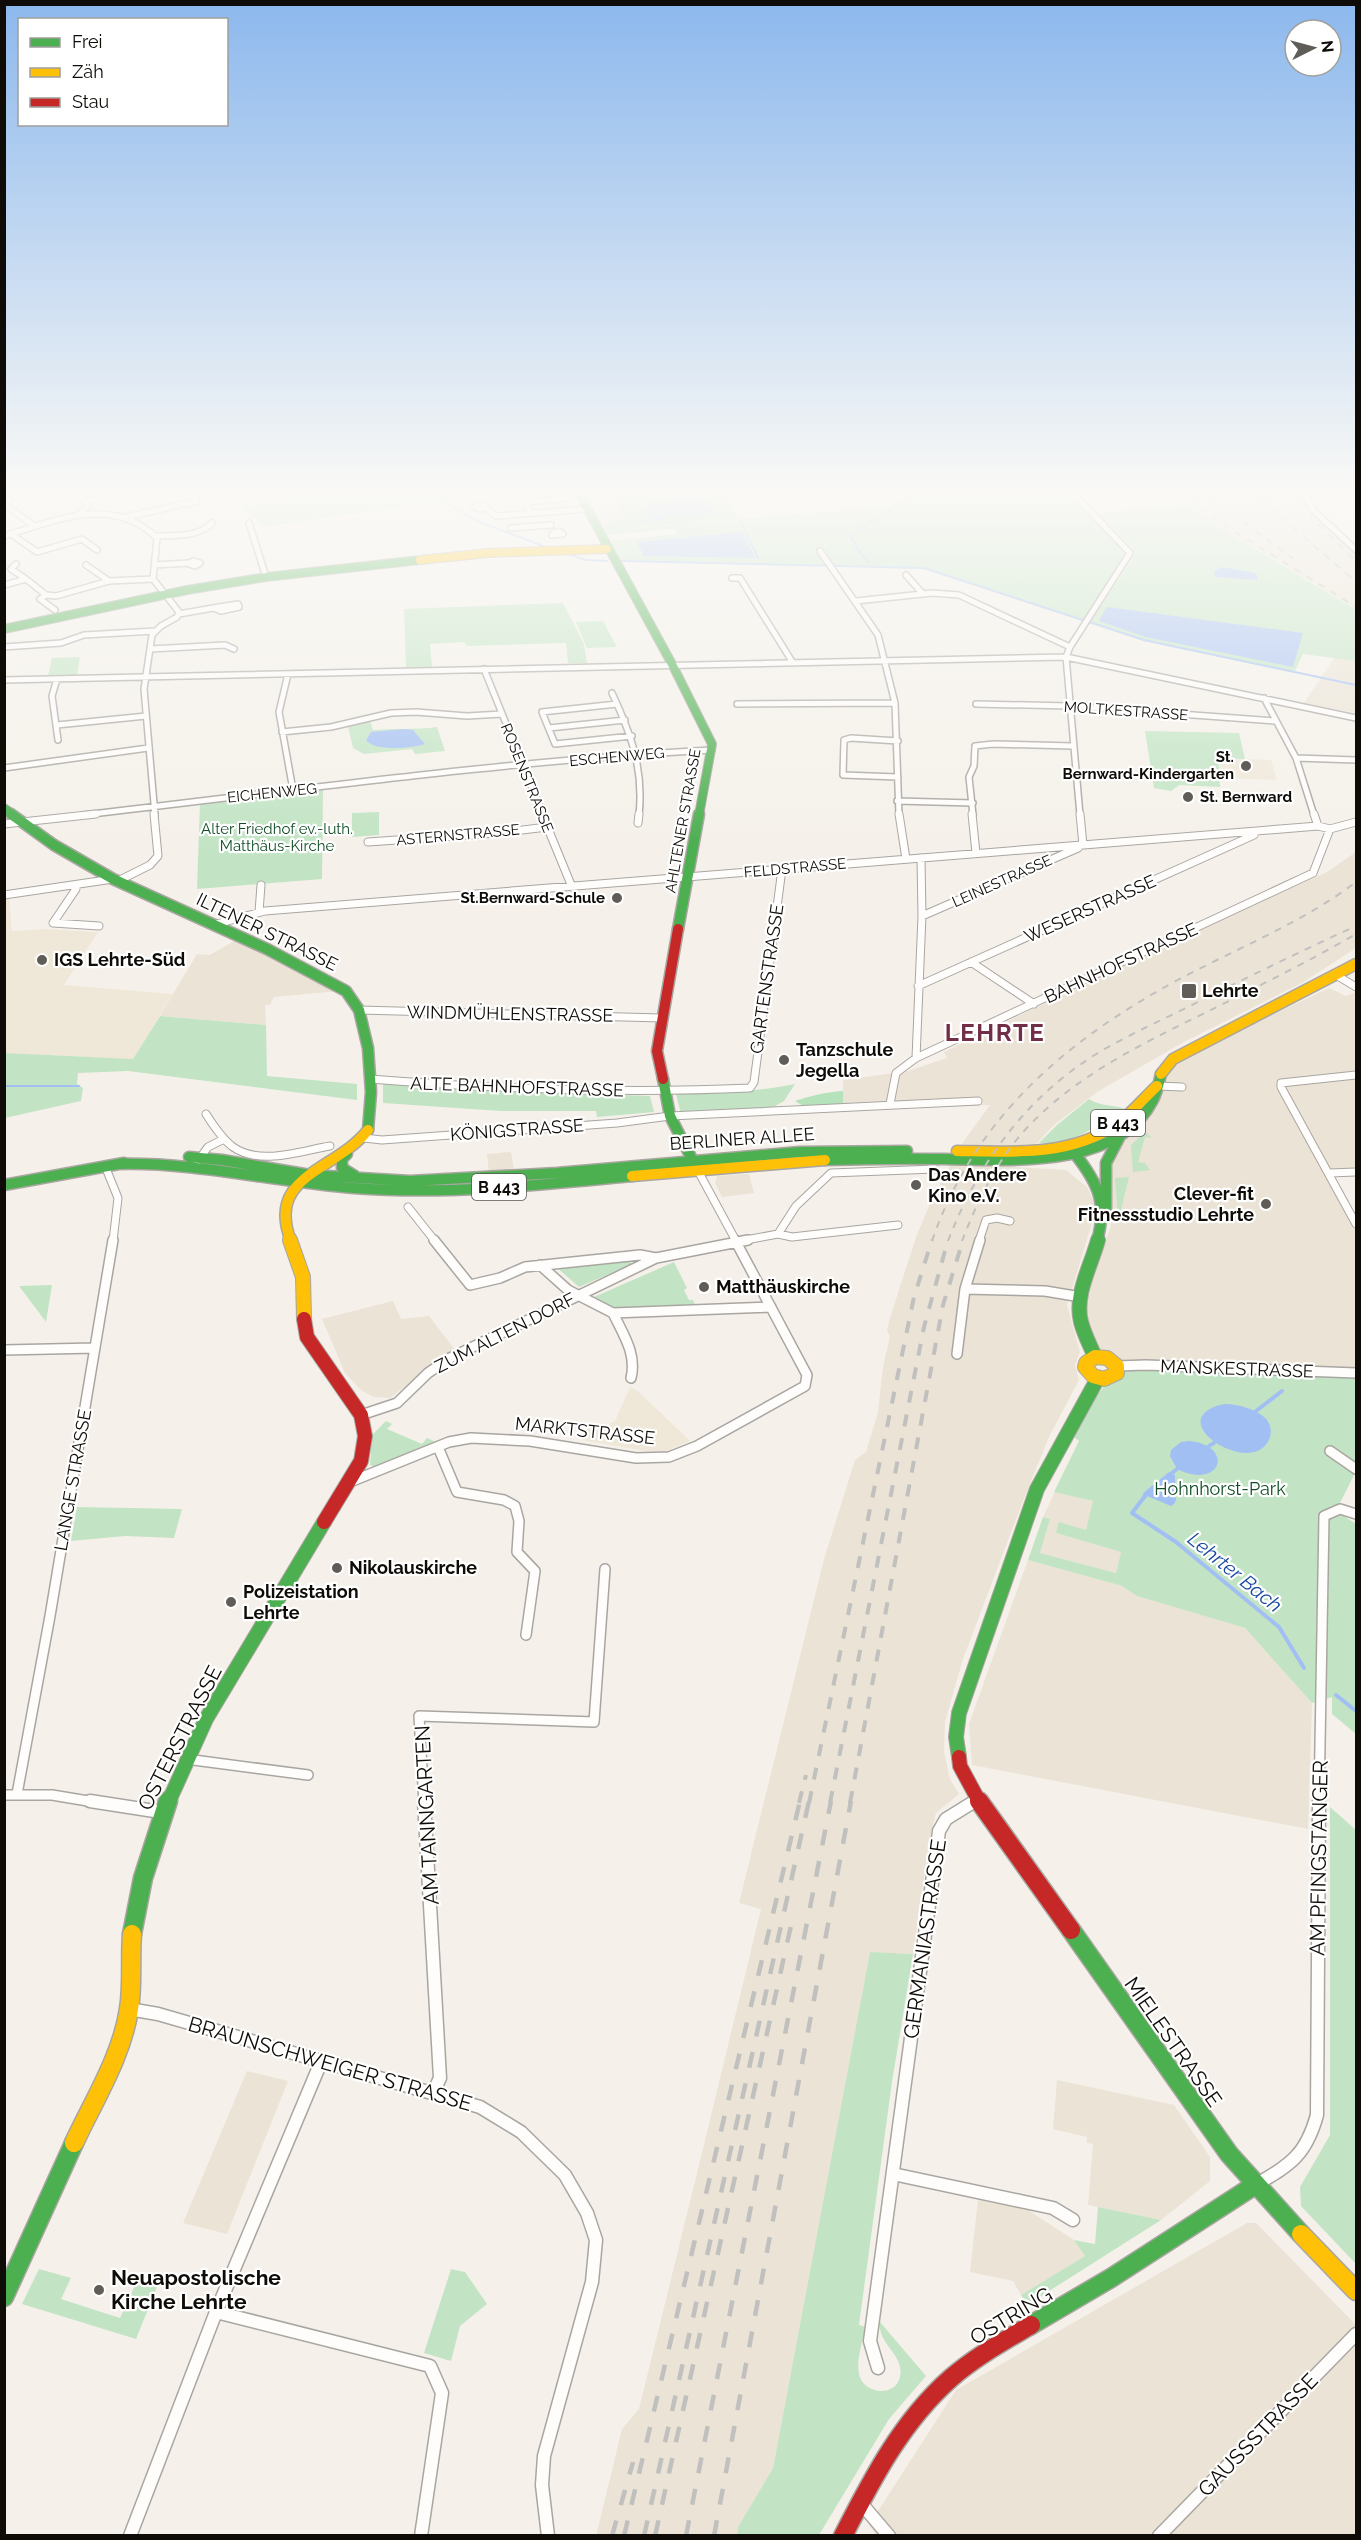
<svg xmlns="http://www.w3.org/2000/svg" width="1361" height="2540" font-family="Raleway,sans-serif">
<rect width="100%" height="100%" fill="#f5f1ea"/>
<path fill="#ebe3d5" d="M1172 490H1302L1313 512 1356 555V609L1215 525Z
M614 496 618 499 617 506 625 518 605 525 604 530 588 499Z
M1334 658 1356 661V713L1304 703Z
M1356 852V948L1302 983 1184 1042 1097 1092 1054 1125 1015 1167 1066 1170 1087 1187 1094 1202 1093 1220 1067 1305 1080 1352 1075 1365 1079 1380 1049 1437 1023 1501 963 1659 945 1722 944 1752 950 1779 959 1794 936 1813 930 1836 913 1954 870 1952 773 2468 738 2527 737 2535 596 2536 622 2429 639 2409 701 2157 761 1909 739 1903 824 1559 855 1460 866 1452 878 1412 883 1367 890 1336 887 1331 889 1321 916 1237 932 1199 963 1142 990 1105 944 1107 876 1103 843 1105V1080L908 1071 947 1058 944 1052 1180 938 1327 872Z
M236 940 302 970 340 991 274 997 270 1005H265L266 1025 160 1016 197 954 210 955Z
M1329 988 1346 996 1356 992V1168L1331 1170 1356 1220V1376L1125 1368 1122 1361 1098 1352 1085 1322 1086 1296 1111 1226 1102 1168 1169 1068 1201 1049Z
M511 1152 514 1171 489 1173 487 1154Z
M749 1174 754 1193 722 1197 715 1183 717 1176Z
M393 1301 401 1319 429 1316 456 1351 425 1371 390 1398 373 1397 361 1390 345 1373 322 1319Z
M1055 1492 1093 1501 1086 1530 1056 1533 1121 1552 1116 1573 1040 1553 1050 1519 1043 1517Z
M1028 1560 1122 1586 1137 1596 1245 1628 1312 1703 1308 1829 972 1765 969 1724Z
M247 2071 288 2081 227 2234 183 2223Z
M1057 2080 1174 2105 1210 2157V2181L1161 2220 1088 2205 1093 2144 1087 2143V2137L1053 2129Z
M978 2200 1028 2210 1074 2240 1085 2256 1021 2295 1013 2281 970 2272Z
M1247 2223H1256L1356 2325V2535L877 2536 869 2525 956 2390Z"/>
<path fill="#efe8d9" d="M1219 758 1271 760 1277 780 1222 778Z
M9 898 12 931 46 929 98 932 64 985 173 994 133 1059 5 1053V899Z
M630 1387 638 1391 690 1441 666 1451H646L582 1440 587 1425 604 1427 615 1421Z"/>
<path fill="#c2e4c4" d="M336 490H424L442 501 261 527 255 517 250 518 243 507Z
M428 490H571L572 491 443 500Z
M910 490H1067L1127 553 1082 621 923 569 622 561 611 541 678 534 675 529 608 535 605 530 892 506 907 499Z
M1188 504 1215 525 1355 609 1356 661 1303 654 1294 673 1143 641 1090 623 1136 553 1098 513Z
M563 603 584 644 587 663H568L566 643 467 646 464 642 430 644 432 667H406L404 609Z
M603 621 617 647 587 648 576 622Z
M80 657 77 675 48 676 52 658Z
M370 720 373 730C395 728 416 730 437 727L445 751 415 754 412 749 364 754 353 748 348 726Z
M1145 731 1239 733 1245 759 1219 758 1220 787 1179 785 1171 791 1154 788Z
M323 789 322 879 197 889 200 803Z
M379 812V835L352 837V813Z
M160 1016 266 1025 267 1076 357 1084V1100L128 1071 78 1073 77 1084 83 1088 81 1101 5 1118V1053L133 1059Z
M383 1083 476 1090 650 1096 654 1112 597 1117 596 1111H501L383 1103Z
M795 1084 784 1101 770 1109 681 1114 676 1094C716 1093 756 1092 795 1084Z
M1089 1099C1099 1106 1115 1105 1126 1109 1104 1123 1065 1148 1039 1143L1057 1125Z
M1145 1132 1152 1138 1145 1137 1138 1162 1145 1163 1150 1170 1133 1172 1131 1145Z
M1129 1177 1119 1218H1118L1115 1178Z
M628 1258 632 1264 579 1287 555 1266Z
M674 1262 687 1288 684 1290 689 1300H693L695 1305 615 1308 594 1297Z
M52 1285 46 1322 19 1286Z
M1125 1368 1356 1376V1471L1336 1511 1356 1524V1734L1332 1714V1697L1312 1703 1245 1628 1137 1596 1122 1586 1028 1560 1043 1517 1050 1519 1040 1553 1116 1573 1121 1552 1056 1533 1059 1522 1086 1530 1093 1501 1054 1492 1079 1441 1073 1436 1091 1403 1106 1384 1120 1380Z
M386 1421 392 1424 387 1429 422 1444 427 1438 438 1443 377 1467 370 1465 372 1435Z
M77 1507 182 1509 174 1538 125 1536 71 1541Z
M1330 1807 1356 1830V2264L1301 2206 1300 2187 1330 2135Z
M870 1952 913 1954 892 2082 859 2325 865 2327C863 2341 856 2360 859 2374 863 2394 895 2398 900 2377 905 2355 877 2344 880 2322L926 2376 889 2419 819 2535H737L738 2527 773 2468Z
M1098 2207 1161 2220 1027 2305 1021 2295 1085 2256 1074 2240 1095 2244Z
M39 2269 71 2278 61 2299 120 2318 137 2281 157 2287 136 2339 22 2304Z
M451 2269 465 2272 487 2304 460 2326 451 2361 424 2353Z"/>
<path fill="#b6e2bb" d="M579 490H643L647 496 723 490 738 518 604 530 605 525 624 518 617 506 618 499 614 496 584 499Z
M843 1091V1105L805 1107 795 1101C809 1096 827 1092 843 1091Z"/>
<path fill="#a2bff4" d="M700 497 709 500 711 514 666 517 664 520 638 522 654 517 643 511 647 505 653 502Z
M742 532 755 558 644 556 637 542Z
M1222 567 1256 573 1258 580 1215 577 1214 571Z
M1107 607 1303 633 1293 667 1146 637 1102 622 1099 620Z
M405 729 413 730 425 744C413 748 374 752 366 740L371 732Z
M1224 1404C1241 1404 1277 1413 1270 1437 1256 1482 1156 1419 1224 1404Z
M1189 1441C1235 1445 1222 1491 1177 1469L1170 1456 1171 1450 1181 1442Z
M1169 1472 1175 1475 1176 1500 1174 1504 1171 1506 1142 1494Z"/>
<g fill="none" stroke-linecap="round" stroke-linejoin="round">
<path stroke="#a2bff4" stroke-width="2" d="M425 490 477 521 546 547
M740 521 758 558
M857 547 850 536 909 497V490
M858 549 868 562
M571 555 586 560 607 561
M622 561 924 568 1144 640 1356 685
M4 1086H79"/>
<path stroke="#a2bff4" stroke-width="4" d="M1256 1411 1282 1391
M1209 1446 1214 1443
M1172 1473 1177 1469
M1145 1496 1132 1513 1176 1542 1279 1627 1304 1668
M1336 1695 1356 1711"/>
<g stroke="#a9a6a1" stroke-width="8">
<path id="street-far3" d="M73 490 89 504 80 514
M1070 490 1130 553 1070 647 1066 657 1080 815
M1303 490 1314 511 1356 550
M1305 495 1355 490
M4 497 9 500 4 501
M88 501 125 490
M4 504 33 525
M480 504 486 506 480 509 475 507Z
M485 508 496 516 587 509
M530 513 526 502 571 498
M126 517 197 501 191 490
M249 523 266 577
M511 528 551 525
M555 532H561L563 534 552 535Z
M11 534 37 552 82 539 97 550
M4 536C55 521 112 494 157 538L153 579 179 612 177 617 161 626 152 635 144 689 155 815
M155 536C174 535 197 538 212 523
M820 551 878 635 895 703 899 815
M193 561 200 563 195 566 189 564Z
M16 564 11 569 26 579
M86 565 109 581
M154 565 189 563
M906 575 923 594
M732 578H740L793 663
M4 585 26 579 46 595 56 596 109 581 153 579
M46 595 40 599 55 610
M856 601 932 593 959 595 1070 647
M238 604 239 607 221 611 213 608Z
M179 614 213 608
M4 647 61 643 84 635 155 631
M150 649 225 645 234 649
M484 669 543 815
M288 674 279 712 293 790
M57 679 52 696 58 740
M4 680 1066 657 1356 718
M612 693C631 734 644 769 639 815
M1264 698 1296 758 1314 815
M617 704 542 712 555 744 632 736
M737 704 895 703
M976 704 1070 706 1275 721
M57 725 146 716
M549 728 625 720
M282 732 331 727 391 713 416 712 467 716 502 714
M898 741 851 738 844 740 843 775 898 777
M1296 758 1356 760
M4 768 148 748
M897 801 973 803
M83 815C292 791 502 761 712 750
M973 815 969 777 974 766 975 746 993 744 1073 746"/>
</g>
<g stroke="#a9a6a1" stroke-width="9">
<path id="street-far2" d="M542 814 572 887
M899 814 906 859
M972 814 976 853
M1080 814 1083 845
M1314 814 1318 826
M638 823 639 814
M4 824 96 814
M368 842 497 833 547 827
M118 881 150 865 158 856 154 814
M76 885V889L53 923 99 926
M4 895 113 879
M259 912 261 885
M922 916 1078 848
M213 925 265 911 1318 826 1330 829 1356 822
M971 962 1034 1004
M1336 975 1356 987
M918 986 1254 835
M359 1010 662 1018
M916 1058 922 916 921 858
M1356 1075 1281 1083V1087L1356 1224
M370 1079C497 1089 623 1094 750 1088L754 1082 782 869
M1157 1086 1182 1087
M890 1104 896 1073 916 1058 1313 873 1330 829
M206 1114C213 1125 222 1139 233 1147 260 1166 300 1151 330 1146
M364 1138 382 1140 617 1123 670 1116 978 1101
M197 1162 208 1147 224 1139
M105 1166 118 1198 113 1241
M697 1169 736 1241
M1330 1173 1356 1172
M408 1207 435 1241
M898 1225 792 1237 778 1234 796 1206 831 1173 935 1169
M740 1241 778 1234
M979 1241 986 1220 997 1218 1010 1221"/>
</g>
<g stroke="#a9a6a1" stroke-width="12">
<path id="street-far1" d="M434 1240 470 1285 500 1278 525 1267 640 1255 656 1258
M540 1265 568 1290 613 1313 771 1307
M965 1289 1045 1291 1081 1297
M613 1313C623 1334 637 1354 631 1378
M4 1350 95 1348
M957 1354 965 1289 980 1240
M1117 1366 1146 1365 1356 1373
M361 1415 397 1403 428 1373 450 1358 656 1258 748 1240
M438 1447 457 1492 504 1500 515 1506 519 1521 517 1552 535 1571 526 1635
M1330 1451 1356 1469
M350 1482 449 1442 471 1438 530 1441 636 1458 669 1457 697 1446 805 1386 807 1375 735 1240
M186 1759 308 1775
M17 1794 50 1616 113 1240
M4 1795H52L100 1803
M424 1803 419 1716 594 1722 605 1569
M972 1803 978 1799
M1319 1803 1324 1516 1340 1509 1356 1514"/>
</g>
<g stroke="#a9a6a1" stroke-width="15">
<path id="street" d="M90 1801 161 1812
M424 1801 440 2078 433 2093
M129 2009 158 2014 480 2107 521 2132 565 2175 587 2213 596 2240 592 2282 544 2456 542 2485 548 2536
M893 2174 1053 2208 1073 2220
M1257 2184C1291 2164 1306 2155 1317 2115L1319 1801
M216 2312 430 2366 442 2393 421 2536
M878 2368 870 2341 939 1831 946 1819 975 1801
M860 2502 889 2536
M130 2536 216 2312 321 2062
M1159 2536 1356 2334"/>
</g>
<g stroke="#a9a6a1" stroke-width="10">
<path id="fast-far3" d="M577 490 673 666 712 744 699 815
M4 629 187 590 266 577 420 560
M4 808 14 815"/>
</g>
<g stroke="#a9a6a1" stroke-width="13">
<path id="fast-far2" d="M11 814 54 845 113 879 267 949 346 991 359 1010 368 1048 371 1092 368 1130
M678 929 699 814
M663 1079 670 1116 697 1169
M1070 1147C1095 1180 1109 1199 1097 1241
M347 1154 342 1159V1168L355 1176
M189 1157 222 1160 310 1175 410 1181 557 1173 800 1152 907 1151
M825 1160C865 1159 904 1158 944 1159 1009 1160 1117 1170 1153 1100 1157 1092 1159 1083 1161 1074
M118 1164C198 1162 274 1182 354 1188 447 1195 540 1185 632 1176
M4 1185 124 1163
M1106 1208V1163L1119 1138"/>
</g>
<g stroke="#a9a6a1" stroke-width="16">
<path id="fast-far1" d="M1095 1357C1090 1345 1084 1334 1081 1322 1074 1295 1091 1266 1098 1240
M959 1757 956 1737 959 1713 1037 1489 1098 1378
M168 1803 206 1719 324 1522"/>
</g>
<g stroke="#a9a6a1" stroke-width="21">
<path id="fast" d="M1071 1930 1229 2154 1301 2234
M132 1934 143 1878 168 1801
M4 2297 74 2143
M1031 2325 1111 2278 1255 2185"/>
</g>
<g stroke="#a9a6a1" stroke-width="10">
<path id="slow-far3" d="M420 560 488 553 607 549"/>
</g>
<g stroke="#a9a6a1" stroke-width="13">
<path id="slow-far2" d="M1161 1074 1173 1059 1356 964
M957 1151C1011 1152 1071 1157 1117 1124 1132 1113 1144 1098 1157 1086
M632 1176 825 1160
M291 1241C265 1175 336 1171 368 1130"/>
</g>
<g stroke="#a9a6a1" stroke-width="16">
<path id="slow-far1" d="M290 1240 303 1277 304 1319
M1095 1357 1107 1358 1117 1366V1373L1104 1379 1093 1376 1085 1367 1086 1363Z"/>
</g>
<g stroke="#a9a6a1" stroke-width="21">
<path id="slow" d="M74 2143C94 2100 122 2056 129 2009 133 1984 130 1959 132 1934
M1301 2234 1356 2291"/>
</g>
<g stroke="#a9a6a1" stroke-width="13">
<path id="jam-far2" d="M663 1079 657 1051 678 929"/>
</g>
<g stroke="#a9a6a1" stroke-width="16">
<path id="jam-far1" d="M304 1319 307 1337 361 1415 365 1436 361 1461 324 1522
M959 1757 960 1766 980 1803"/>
</g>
<g stroke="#a9a6a1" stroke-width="21">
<path id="jam" d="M979 1801 1071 1930
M843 2536C872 2479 902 2421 951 2378 975 2357 1004 2341 1031 2325"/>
</g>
<use href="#street-far3" stroke="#fefdfc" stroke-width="5"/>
<use href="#street-far2" stroke="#fefdfc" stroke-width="7"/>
<use href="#street-far1" stroke="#fefdfc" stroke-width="9"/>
<use href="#street" stroke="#fefdfc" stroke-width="12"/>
<use href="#fast-far3" stroke="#4caf50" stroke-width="8"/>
<use href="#fast-far2" stroke="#4caf50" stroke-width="10"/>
<use href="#fast-far1" stroke="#4caf50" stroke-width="14"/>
<use href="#fast" stroke="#4caf50" stroke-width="18"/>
<use href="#slow-far3" stroke="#ffc107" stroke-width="8"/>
<use href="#slow-far2" stroke="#ffc107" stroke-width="10"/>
<use href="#slow-far1" stroke="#ffc107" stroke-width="14"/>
<use href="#slow" stroke="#ffc107" stroke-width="18"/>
<use href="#jam-far2" stroke="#c62828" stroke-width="10"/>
<use href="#jam-far1" stroke="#c62828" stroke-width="14"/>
<use href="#jam" stroke="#c62828" stroke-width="18"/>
<path stroke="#c0c0be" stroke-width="2" stroke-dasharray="7 7" stroke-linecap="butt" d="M1179 490 1221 523 1356 607
M1198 490 1293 558
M1250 490 1356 582
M1294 490 1313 520 1356 561
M932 1241C976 1111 1079 1030 1197 970 1252 942 1307 919 1356 882
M948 1241C978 1163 1026 1097 1098 1053 1128 1035 1160 1021 1192 1005 1246 978 1301 951 1356 926
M962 1241C977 1202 996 1162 1024 1131 1077 1073 1150 1040 1219 1006 1265 983 1311 960 1356 934"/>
<path stroke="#c0c0be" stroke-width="4" stroke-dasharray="12 12" stroke-linecap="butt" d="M799 1803 806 1775
M809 1803 914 1297 932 1240
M830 1803 924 1327 948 1240
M850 1803 943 1305 963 1240"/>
<path stroke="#c0c0be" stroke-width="4.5" stroke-dasharray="16 16" stroke-linecap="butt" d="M612 2536 633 2462
M624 2536 800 1801
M644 2536 809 1801
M655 2536 792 1921
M686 2536 831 1801
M714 2536 851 1801"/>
</g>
<linearGradient id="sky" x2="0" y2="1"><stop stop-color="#8cb8ed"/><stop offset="0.58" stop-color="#faf9f6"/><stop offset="1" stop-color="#faf9f6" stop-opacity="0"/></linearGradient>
<rect width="1361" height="846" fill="url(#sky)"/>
<g fill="#605c57" stroke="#fff" stroke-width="2">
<circle cx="1246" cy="766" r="6"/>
<circle cx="1188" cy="797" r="6"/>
<circle cx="617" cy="898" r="6"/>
<circle cx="42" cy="960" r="6"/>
<rect x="1181" y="983" width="16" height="16" rx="3"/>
<circle cx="784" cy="1060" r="6"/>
<circle cx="916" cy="1185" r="6"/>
<circle cx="1266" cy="1204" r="6"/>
<circle cx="704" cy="1287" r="6"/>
<circle cx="337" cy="1568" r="6"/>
<circle cx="231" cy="1602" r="6"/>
<circle cx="99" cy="2290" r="6"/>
</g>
<g text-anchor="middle" stroke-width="4.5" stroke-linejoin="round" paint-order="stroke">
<g font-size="15" fill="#0f0c08" stroke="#fff">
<text transform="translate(1126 711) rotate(4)" y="5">MOLTKESTRASSE</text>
<text transform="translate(617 757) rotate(-5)" y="5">ESCHENWEG</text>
<text transform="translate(527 778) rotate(68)" y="5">ROSENSTRASSE</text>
<text transform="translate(272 793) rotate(-6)" y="5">EICHENWEG</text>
<text transform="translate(683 821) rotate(-80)" y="5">AHLTENER STRASSE</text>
<text transform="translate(458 835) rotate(-5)" y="5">ASTERNSTRASSE</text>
<text transform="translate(795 868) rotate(-5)" y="5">FELDSTRASSE</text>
<text transform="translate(1002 881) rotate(-24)" y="5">LEINESTRASSE</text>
</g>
<g font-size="15" font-weight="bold" fill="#0f0c08" stroke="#fff" text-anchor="end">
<text x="1234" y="762">St.<tspan x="1234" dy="17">Bernward-Kindergarten</tspan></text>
<text x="1200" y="802" text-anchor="start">St. Bernward</text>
<text x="605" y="903">St.Bernward-Schule</text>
</g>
<g font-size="15" fill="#104e25" stroke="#fff">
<text x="277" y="834">Alter Friedhof ev.-luth.<tspan x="277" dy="17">Matthäus-Kirche</tspan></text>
</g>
<g fill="#fff" stroke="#575552" stroke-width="1.5">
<rect x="1091" y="1110" width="54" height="26" rx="4.5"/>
<rect x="472" y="1174" width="54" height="26" rx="4.5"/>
</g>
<g font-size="16" font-weight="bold" fill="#0f0c08">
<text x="1118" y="1129">B 443</text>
<text x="499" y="1193">B 443</text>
</g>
<g font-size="18" fill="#0f0c08" stroke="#fff">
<text transform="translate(1090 909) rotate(-24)" y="6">WESERSTRASSE</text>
<text transform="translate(267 932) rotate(26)" y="6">ILTENER STRASSE</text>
<text transform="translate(1121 963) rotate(-25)" y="6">BAHNHOFSTRASSE</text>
<text transform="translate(767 979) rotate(-82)" y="6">GARTENSTRASSE</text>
<text transform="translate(510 1014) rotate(1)" y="6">WINDMÜHLENSTRASSE</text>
<text transform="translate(517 1087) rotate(2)" y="6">ALTE BAHNHOFSTRASSE</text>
<text transform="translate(517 1130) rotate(-4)" y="6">KÖNIGSTRASSE</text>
<text transform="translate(742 1139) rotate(-4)" y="6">BERLINER ALLEE</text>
<text transform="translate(505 1333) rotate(-27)" y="6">ZUM ALTEN DORF</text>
<text transform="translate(1237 1369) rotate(2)" y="6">MANSKESTRASSE</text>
<text transform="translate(585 1431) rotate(6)" y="6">MARKTSTRASSE</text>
<text transform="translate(73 1480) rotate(-80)" y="6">LANGE STRASSE</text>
</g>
<g font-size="18" font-weight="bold" fill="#0f0c08" stroke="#fff" text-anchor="start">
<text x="54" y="966">IGS Lehrte-Süd</text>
<text x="1202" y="997">Lehrte</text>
<text x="796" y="1056">Tanzschule<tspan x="796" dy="21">Jegella</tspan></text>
<text x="928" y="1181">Das Andere<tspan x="928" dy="21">Kino e.V.</tspan></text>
<text x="1254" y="1200" text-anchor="end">Clever-fit<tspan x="1254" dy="21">Fitnessstudio Lehrte</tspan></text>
<text x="716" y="1293">Matthäuskirche</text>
<text x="349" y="1574">Nikolauskirche</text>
<text x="243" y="1598">Polizeistation<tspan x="243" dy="21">Lehrte</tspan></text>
</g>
<g font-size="18" fill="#104e25" stroke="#fff">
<text x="1220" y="1495">Hohnhorst-Park</text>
</g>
<g font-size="20" font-style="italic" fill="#1848a1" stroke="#fff">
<text transform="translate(1235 1572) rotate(39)" y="7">Lehrter Bach</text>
</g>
<g font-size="21" fill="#0f0c08" stroke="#fff">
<text transform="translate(180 1738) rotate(-63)" y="7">OSTERSTRASSE</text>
<text transform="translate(427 1815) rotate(-93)" y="7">AM TANNGARTEN</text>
<text transform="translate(1319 1858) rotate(-89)" y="7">AM PFINGSTANGER</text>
<text transform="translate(925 1939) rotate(-82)" y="7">GERMANIASTRASSE</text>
<text transform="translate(1173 2042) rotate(55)" y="7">MIELESTRASSE</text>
<text transform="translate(330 2064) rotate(16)" y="7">BRAUNSCHWEIGER STRASSE</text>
<text transform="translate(1011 2316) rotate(-31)" y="7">OSTRING</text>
<text transform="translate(1258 2435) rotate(-46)" y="7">GAUSSSTRASSE</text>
</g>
<g font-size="21" font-weight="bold" fill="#0f0c08" stroke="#fff" text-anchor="start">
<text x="111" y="2285">Neuapostolische<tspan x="111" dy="24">Kirche Lehrte</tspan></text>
</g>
<g font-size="24" font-weight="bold" letter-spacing="1.5" fill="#732e47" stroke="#fff">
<text x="995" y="1041">LEHRTE</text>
</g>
</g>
<rect width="1361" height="2540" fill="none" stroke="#0f0c08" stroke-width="12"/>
<rect x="18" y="18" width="210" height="108" fill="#ffffff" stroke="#9f9e9c" stroke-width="1.5"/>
<rect x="30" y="38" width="30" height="9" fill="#4caf50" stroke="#9f9e9c" stroke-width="1.5"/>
<text x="72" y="48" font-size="18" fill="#0f0c08">Frei</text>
<rect x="30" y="68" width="30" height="9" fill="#ffc107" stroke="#9f9e9c" stroke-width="1.5"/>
<text x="72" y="78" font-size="18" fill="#0f0c08">Zäh</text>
<rect x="30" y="98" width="30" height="9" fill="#c62828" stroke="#9f9e9c" stroke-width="1.5"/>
<text x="72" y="108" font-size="18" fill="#0f0c08">Stau</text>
<g transform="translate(1313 48) rotate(84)"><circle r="28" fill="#ffffff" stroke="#9f9e9c" stroke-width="1.5"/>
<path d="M0-4.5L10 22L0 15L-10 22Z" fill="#605c57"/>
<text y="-9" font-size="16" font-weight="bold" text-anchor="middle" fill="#0f0c08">N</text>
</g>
</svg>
